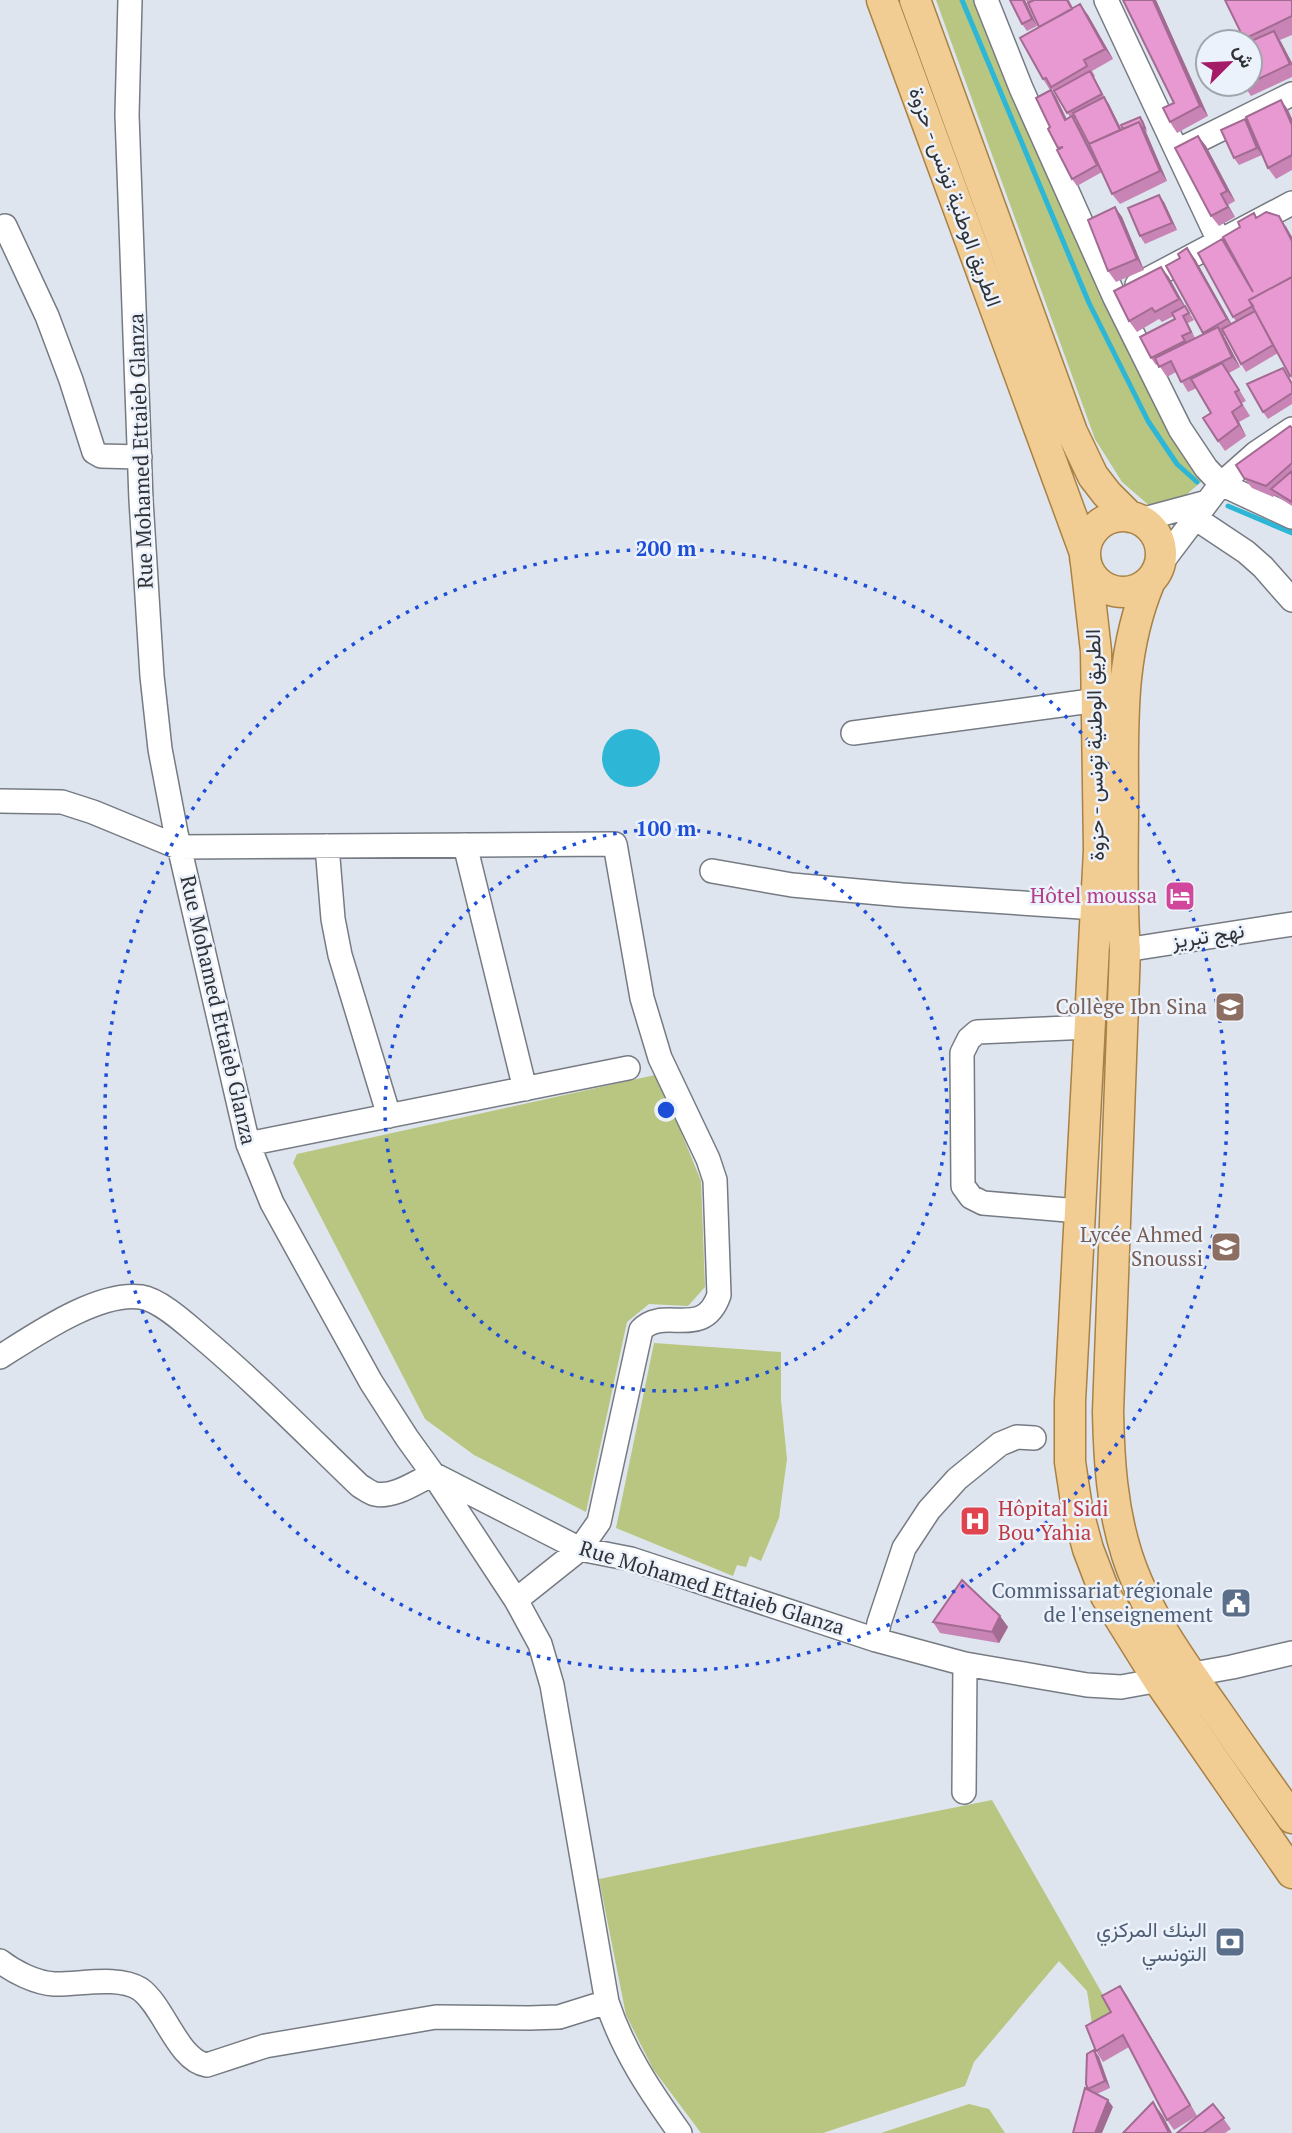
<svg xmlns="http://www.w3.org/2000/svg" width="1292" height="2133" font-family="'PT Serif',Vazirmatn,serif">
<rect width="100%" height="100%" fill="#dfe5ee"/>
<path fill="#b8c681" d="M936 0H976L1209 475 1178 502 1151 507 1122 482 1095 439Z
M655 1075 668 1100 701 1181 705 1287 688 1306 649 1304 627 1322 586 1512 474 1455 425 1419 293 1163 297 1154Z
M654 1343 781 1352V1400L787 1459 779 1518 761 1561 750 1556 746 1567 737 1565 733 1576 616 1528Z
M992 1800 1119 2023 1094 2037 1087 1991 1059 1961 974 2062 965 2086 823 2133H701L653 2069 626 2015 599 1879Z
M969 2104 989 2109 1005 2133H881Z"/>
<path fill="#2db6d5" d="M602 758a29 29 0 1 1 58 0a29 29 0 1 1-58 0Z"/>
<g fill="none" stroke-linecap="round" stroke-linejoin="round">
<path stroke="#2db6d5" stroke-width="5" d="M962 0 1089 303 1148 421 1177 464 1197 482
M1228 506 1292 533"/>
<g stroke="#767b83" stroke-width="26">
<path id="minor" d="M130 0 127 115 141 500 152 676 160 749 176 833 248 1144 272 1203 371 1382 407 1438 433 1474 580 1549 631 1559 876 1640 965 1664 1087 1685 1121 1687 1232 1667 1292 1653
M986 0 1021 88 1115 298 1180 429 1206 468 1221 484 1292 517
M1106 0 1219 241
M1177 151 1292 94
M5 226 47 316 71 380 94 452 101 456 140 457
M1137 285 1292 203
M1195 518 1246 552 1263 567 1292 600
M1140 520 1207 502
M1159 566 1221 484 1256 453 1292 429
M853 733 1098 700
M0 801 62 802 93 812 178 847 615 844 642 998 660 1058 708 1159 715 1180 719 1295C703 1341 664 1305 641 1330L599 1522 580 1549 516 1600
M465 845 525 1089
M327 846 333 919 340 955 389 1116
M712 871 792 885 902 895 1096 908
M1125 950 1292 924
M248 1144 628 1068
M1079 1211 983 1203 971 1197 963 1186 962 1053 969 1039 977 1032 1090 1027
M0 1357C35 1335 98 1291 141 1297 160 1300 185 1323 199 1335 255 1382 307 1435 360 1486 364 1488 370 1493 375 1494 394 1498 416 1482 433 1474L516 1600 540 1644 552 1685 607 2002C623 2051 650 2091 680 2133
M876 1640 879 1623 904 1548 929 1510 957 1479 1000 1444 1017 1437 1034 1438
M964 1792 965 1664
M0 1961C14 1972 36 1983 54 1984 78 1985 118 1975 140 1989 164 2006 178 2061 207 2065L265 2046 436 2017 529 2018 559 2017 607 2002"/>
</g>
<g stroke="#a98144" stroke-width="33">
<path id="major" d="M882 0 1085 553
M915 0 1072 432 1093 476 1107 494 1130 517
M1085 554a38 38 0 1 1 76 0a38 38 0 1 1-76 0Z
M1086 563 1096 651 1099 850 1070 1401V1462L1077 1508 1088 1549 1106 1596 1159 1681 1292 1873
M1150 581C1119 654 1123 727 1123 804 1123 853 1121 901 1125 950L1108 1412C1109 1461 1112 1508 1127 1555 1145 1611 1181 1661 1215 1709 1240 1745 1266 1782 1292 1818"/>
</g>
<use href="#minor" stroke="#fff" stroke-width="23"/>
<use href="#major" stroke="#f2cd93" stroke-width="30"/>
</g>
<path fill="#c884b4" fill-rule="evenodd" d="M1025 0 1037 26 1027 31 1022 24Z
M1026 0H1069L1073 8 1088 15 1113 59 1092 71 1095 76 1094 77 1122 130 1143 120 1147 131 1146 132 1167 181 1120 204 1112 194 1102 172 1077 186 1072 179 1048 129 1050 127 1051 90 1056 97 1067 119 1070 117 1052 89 1050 90 1043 79 1039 27ZM1074 119H1076L1102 172 1077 123Z
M1156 0 1208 116 1177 133 1170 122 1174 103Z
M1292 0V35L1280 40 1292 63V77L1251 96 1243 84H1250V42H1246L1244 39Z
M1281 100 1288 110 1292 119V170L1276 179 1268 168Z
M1245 119 1250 126 1262 155 1239 165 1234 158Z
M1198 136 1206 146 1235 201 1228 205 1235 217 1219 226 1211 216Z
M1164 202 1177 230 1145 244 1140 236Z
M1115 207 1122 217 1144 270 1116 282 1108 271Z
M1254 213 1257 217 1286 226 1292 237V379L1278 353 1246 372 1241 364 1225 335 1224 336 1240 367 1229 373 1246 401 1242 403 1250 416 1239 422 1246 436 1225 451 1218 441 1211 413 1197 388 1188 392 1176 372 1167 377 1158 364 1156 365 1151 358 1175 319 1174 316 1162 322 1159 319 1137 332 1129 321 1161 267 1194 320 1188 323 1195 338 1204 334 1166 266 1195 259 1231 324 1236 321 1233 317 1222 239 1230 250 1240 227Z
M1288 375 1292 382V404L1268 419 1263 412Z
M1292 428V506L1275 495 1273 497 1252 488 1244 478Z
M1000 1616 1008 1627 999 1643 940 1633 933 1622Z
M1120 1986 1127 1996 1197 2116 1174 2130 1167 2120 1129 2047 1103 2062 1096 2051 1111 2012Z
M1094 2050 1099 2057 1110 2088 1097 2094 1113 2107 1088 2089Z
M1213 2104 1231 2129 1225 2133H1177Z"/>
<path fill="#a26b92" d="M1023 0H1025L1037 26 1032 19Z
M1153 0H1156L1208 116 1200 106Z
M1080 4 1088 15 1113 59 1105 49Z
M1274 31 1281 42 1292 63V66Z
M1051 90 1056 97 1070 127 1065 120Z
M1104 97 1109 104 1126 139 1121 131Z
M1281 100 1288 110 1292 119V125Z
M1072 116 1077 123 1102 172 1097 165Z
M1245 119 1250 126 1262 155 1257 148Z
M1139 122 1146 132 1167 181 1160 171Z
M1198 136 1206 146 1235 201 1227 191Z
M1221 194 1228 205 1235 217 1228 207Z
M1159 195 1164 202 1177 230 1172 223Z
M1115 207 1122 217 1144 270 1137 259Z
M1279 216 1292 237V241Z
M1187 248 1195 259 1235 330 1227 319Z
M1161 267 1169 277 1187 310 1179 299Z
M1218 327 1225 338 1240 367 1232 357Z
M1232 412 1239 422 1246 436 1239 425Z
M1000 1616 1008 1627 999 1643 992 1632Z
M1120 1986 1127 1996 1197 2116 1190 2105Z
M1094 2050 1099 2057 1110 2088 1105 2081Z
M1108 2100 1113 2107 1102 2133H1095Z
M1153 2102 1163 2116 1172 2133H1169Z"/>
<path fill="#e899d1" stroke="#a26b92" stroke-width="2" d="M1010 0H1023L1032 19 1022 24Z
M1034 0H1067L1072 9 1039 27 1028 3Z
M1123 0H1153L1200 106 1170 122 1163 108 1174 103Z
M1225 0H1292V16L1244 39Z
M1080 4 1105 49 1084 60 1087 66 1051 87 1046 78 1043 79 1020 38Z
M1274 31 1290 64 1250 83 1249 42Z
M1090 71 1102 94 1067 113 1054 91Z
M1051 90 1065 120 1072 116 1097 165 1072 179 1057 150 1063 147 1058 148 1048 129 1050 127 1036 98Z
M1104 97 1120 130 1089 144 1073 113Z
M1281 100 1292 125V155L1268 168 1246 117Z
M1140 117 1145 128 1143 129 1139 122 1123 129 1121 125Z
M1245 119 1257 148 1234 158 1221 130Z
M1139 122 1160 171 1112 194 1089 144Z
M1198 136 1227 191 1221 194 1228 207 1211 216 1175 148Z
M1159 195 1172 223 1140 236 1128 208Z
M1115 207 1137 259 1108 271 1088 220Z
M1266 212 1279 216 1292 241V277L1249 300 1253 306 1233 317 1198 253 1222 239 1253 292 1223 237 1240 227 1238 222 1254 213 1256 218Z
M1187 248 1227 319 1203 333 1166 266 1180 258 1178 254Z
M1161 267 1179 299 1155 312 1152 308 1129 321 1114 291Z
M1292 277V375L1290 376 1249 300Z
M1185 306 1189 313 1183 316 1191 332 1182 336 1185 341 1151 358 1140 337 1175 319 1172 313Z
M1255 311 1273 345 1241 364 1222 329Z
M1218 327 1232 357 1181 382 1171 361 1159 367 1155 358Z
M1222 363 1239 390 1235 392 1242 405 1232 412 1239 425 1218 441 1203 418 1211 413 1191 379Z
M1283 368 1292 384V393L1263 412 1247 384Z
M1290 426 1292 428V463L1266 486 1244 478 1236 465Z
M1292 471V502L1271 489Z
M962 1580 1000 1616 992 1632 933 1622Z
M1120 1986 1190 2105 1167 2120 1123 2035 1096 2051 1086 2026 1111 2012 1102 1996Z
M1094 2050 1105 2081 1088 2089 1086 2084 1087 2054Z
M1085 2088 1108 2100 1095 2133H1073Z
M1153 2102 1169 2133H1123Z
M1213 2104 1224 2118 1203 2133H1177Z"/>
<g fill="none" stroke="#1d4ed8" stroke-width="3.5" stroke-dasharray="3.5 7">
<circle cx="666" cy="1110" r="281"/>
<circle cx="666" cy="1110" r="561"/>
</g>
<defs>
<g id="hotel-square" transform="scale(1.575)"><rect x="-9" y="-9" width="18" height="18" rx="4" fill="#d1479c" stroke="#ecf2fb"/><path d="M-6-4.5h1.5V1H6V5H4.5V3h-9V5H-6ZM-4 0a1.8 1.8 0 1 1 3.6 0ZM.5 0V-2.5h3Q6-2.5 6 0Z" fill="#fff"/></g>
<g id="school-square" transform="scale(1.575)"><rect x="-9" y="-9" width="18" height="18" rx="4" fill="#8d6e63" stroke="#ecf2fb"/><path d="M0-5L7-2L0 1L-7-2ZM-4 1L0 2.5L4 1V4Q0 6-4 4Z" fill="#fff"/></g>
<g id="hospital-square" transform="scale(1.575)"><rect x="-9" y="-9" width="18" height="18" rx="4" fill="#e0444e" stroke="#ecf2fb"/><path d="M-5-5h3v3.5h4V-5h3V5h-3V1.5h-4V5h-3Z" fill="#fff"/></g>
<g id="civic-square" transform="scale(1.575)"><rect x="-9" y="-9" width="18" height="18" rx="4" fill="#5c6f8a" stroke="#ecf2fb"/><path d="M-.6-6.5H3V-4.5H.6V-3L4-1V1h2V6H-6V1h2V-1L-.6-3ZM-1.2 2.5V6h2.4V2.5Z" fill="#fff"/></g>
<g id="bank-square" transform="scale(1.575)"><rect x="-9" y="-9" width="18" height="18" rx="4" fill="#5c6f8a" stroke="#ecf2fb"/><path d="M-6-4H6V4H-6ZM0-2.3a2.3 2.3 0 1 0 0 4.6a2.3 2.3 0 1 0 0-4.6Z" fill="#fff"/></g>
</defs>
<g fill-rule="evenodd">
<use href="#hotel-square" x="1180" y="896"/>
<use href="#school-square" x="1230" y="1007"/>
<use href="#school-square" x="1226" y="1247"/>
<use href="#hospital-square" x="975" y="1521"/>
<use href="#civic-square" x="1236" y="1603"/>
<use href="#bank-square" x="1230" y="1942"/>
</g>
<g text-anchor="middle" stroke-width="5" stroke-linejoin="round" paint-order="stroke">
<g font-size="21" fill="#303236" stroke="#ecf2fb">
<text transform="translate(955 197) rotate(70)" y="7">الطريق الوطنية تونس - حزوة</text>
<text transform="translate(141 451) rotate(-92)" y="7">Rue Mohamed Ettaieb Glanza</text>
<text transform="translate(1095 745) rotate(-91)" y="7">الطريق الوطنية تونس - حزوة</text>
<text transform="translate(1208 936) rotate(-9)" y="7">نهج تبريز</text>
<text transform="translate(218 1010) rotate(77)" y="7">Rue Mohamed Ettaieb Glanza</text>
<text transform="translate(712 1588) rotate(17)" y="7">Rue Mohamed Ettaieb Glanza</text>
</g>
<g font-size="21" fill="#b23c85" stroke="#ecf2fb" text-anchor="end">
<text x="1157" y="903">Hôtel moussa</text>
</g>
<g font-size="21" fill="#785e54" stroke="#ecf2fb" text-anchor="end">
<text x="1207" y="1014">Collège Ibn Sina</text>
<text x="1203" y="1242">Lycée Ahmed<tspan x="1203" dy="24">Snoussi</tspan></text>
</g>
<g font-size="21" fill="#be3a42" stroke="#ecf2fb" text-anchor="start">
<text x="998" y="1516">Hôpital Sidi<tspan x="998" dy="24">Bou Yahia</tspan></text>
</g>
<g font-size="21" fill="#4e5e75" stroke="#ecf2fb" text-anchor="end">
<text x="1213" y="1598">Commissariat régionale<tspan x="1213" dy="24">de l'enseignement</tspan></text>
<text x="1207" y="1937">البنك المركزي<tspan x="1207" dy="24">التونسي</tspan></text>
</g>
</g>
<circle cx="666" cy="1110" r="10" fill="#1d4ed8" stroke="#ecf2fb" stroke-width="3.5"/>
<g font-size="21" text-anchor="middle" font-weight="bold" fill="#1d4ed8" stroke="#ecf2fb" stroke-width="5" stroke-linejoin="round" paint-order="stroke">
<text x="666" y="556">200 m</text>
<text x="666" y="836">100 m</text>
</g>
<g transform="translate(1229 63) rotate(66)"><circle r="33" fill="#ecf2fb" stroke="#a1a5ac" stroke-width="2"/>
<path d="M0-5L12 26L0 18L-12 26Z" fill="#a41c67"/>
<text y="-10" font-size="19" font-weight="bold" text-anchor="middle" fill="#303236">ش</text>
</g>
</svg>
